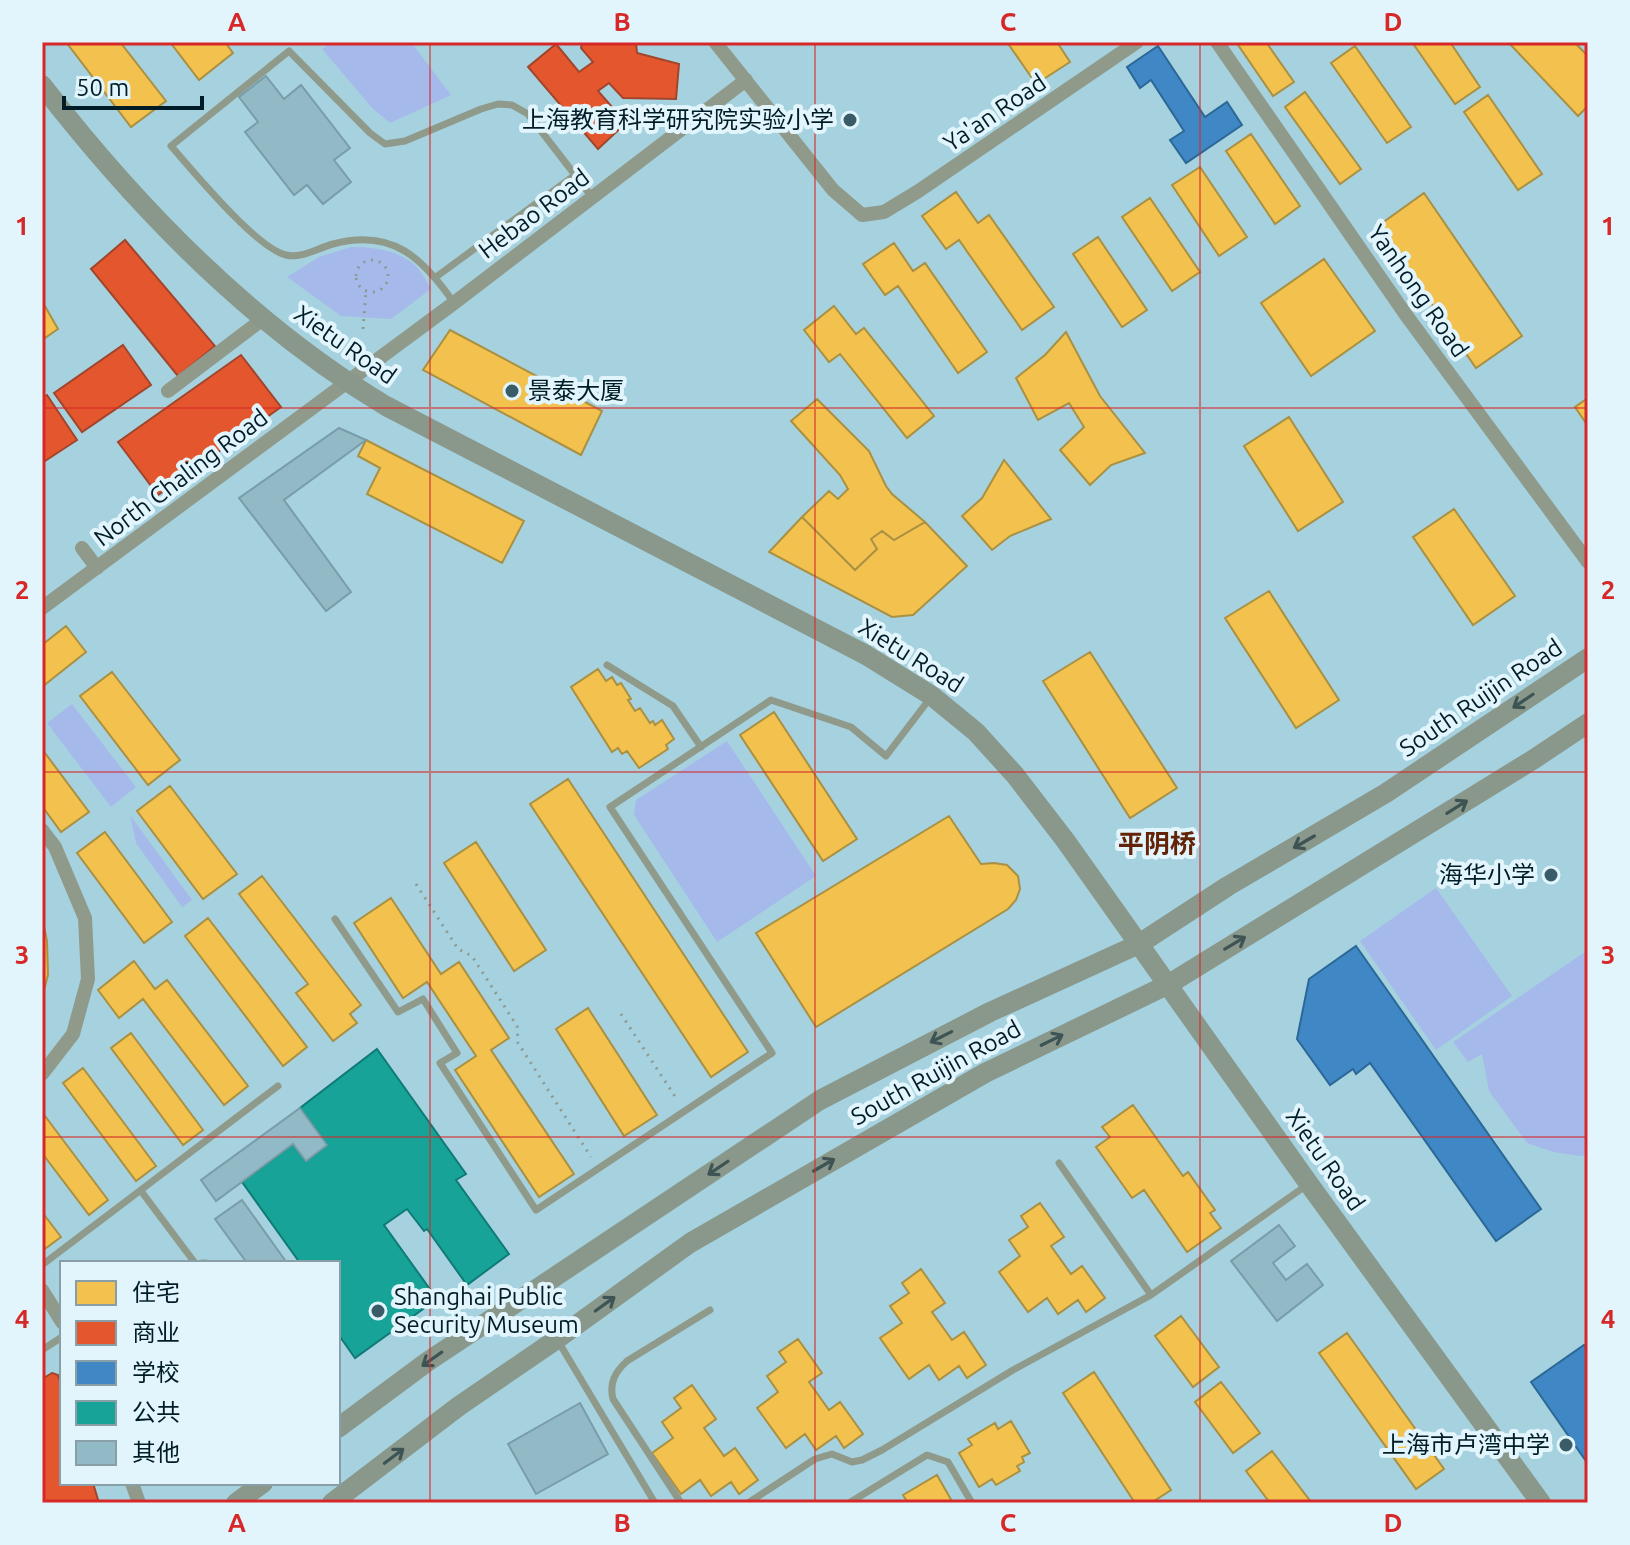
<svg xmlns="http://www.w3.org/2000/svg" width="1630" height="1545" font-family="Ubuntu,'Noto Sans SC',sans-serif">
<rect width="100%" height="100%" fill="#a6d2e0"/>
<path fill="#a5baea" d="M332 42H411L451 95 390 123 373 109 322 49Z
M351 247C375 247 399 250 417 267 422 273 427 282 431 289L391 319 341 316 287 277 319 257Z
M72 704 136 787 111 807 47 723Z
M727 741 816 876 717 942 634 815 636 800Z
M130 815 192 900 182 907 136 843Z
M1436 888 1512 996 1436 1050 1360 941Z
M1588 950V1155L1580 1156 1553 1152 1527 1143 1489 1091 1482 1054 1468 1062 1453 1042Z"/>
<path fill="#f2c14e" stroke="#a99042" stroke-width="2" d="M66 42H120L166 101 131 127Z
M170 42H225L233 53 199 80Z
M1007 42H1057L1070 62 1036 84Z
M1236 42H1266L1294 82 1273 96Z
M1412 42H1450L1480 87 1455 104Z
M1508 42H1574L1588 56V106L1578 116Z
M1355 46 1411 127 1387 143 1331 63Z
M1305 92 1361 169 1340 184 1285 107Z
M1488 95 1542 174 1518 190 1464 112Z
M1251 134 1300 206 1275 224 1226 151Z
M1200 167 1247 237 1219 256 1172 185Z
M956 192 978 223 989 215 1054 307 1022 330 959 240 946 249 922 216Z
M1424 193 1522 336 1476 368 1378 226Z
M1150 198 1200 272 1172 291 1122 217Z
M1098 237 1147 310 1122 327 1073 254Z
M894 243 913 271 925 263 987 352 958 373 898 286 885 295 863 264Z
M1324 259 1375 331 1311 376 1261 303Z
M42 301 58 329 42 340Z
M834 306 856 334 864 328 934 416 907 438 840 354 829 362 804 330Z
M450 330 602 411 581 455 423 370Z
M1066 332 1100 396 1145 453 1111 465 1090 485 1060 450 1084 427 1069 403 1038 420 1016 378 1045 355Z
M1588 398V426L1575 407Z
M817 399 869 451 886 486 892 494 925 522 894 540 882 531 871 539 877 549 855 570 802 517 829 491 838 499 848 489 840 475 791 421Z
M1289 417 1343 502 1298 531 1244 446Z
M366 440 524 521 502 563 367 494 380 468 358 456Z
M1004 460 1051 519 1010 536 992 550 962 516 982 498Z
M1454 509 1515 596 1473 625 1413 537Z
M802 517 855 570 877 549 871 539 882 531 894 540 925 522 967 566 913 615 892 617 769 552Z
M1269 591 1339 700 1296 728 1225 618Z
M66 626 86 652 42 687V645Z
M1090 652 1177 788 1130 818 1043 681Z
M598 669 606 681 612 677 617 685 621 683 631 699 628 700 635 711 640 708 650 723 653 721 655 725 662 720 674 739 666 745 668 749 639 768 627 751 622 754 618 748 612 752 571 687Z
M112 672 180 760 148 785 80 696Z
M774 712 857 839 823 861 740 735Z
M42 749 89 812 61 832 42 806Z
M568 779 748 1052 711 1077 530 804Z
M170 786 237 874 203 899 137 811Z
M949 816 981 864 994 863 1007 865 1018 876 1020 889 1016 900 1008 909 816 1027 756 933Z
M105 832 172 922 144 943 77 853Z
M476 842 546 950 514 971 444 863Z
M262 876 361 1005 350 1014 357 1023 333 1041 296 993 308 984 239 894Z
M391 898 441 974 459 962 509 1038 491 1050 574 1174 539 1197 455 1070 476 1056 427 982 403 998 354 923Z
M42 917 47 941 48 975 42 998Z
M208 918 307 1047 283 1066 185 936Z
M134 961 155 989 167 980 248 1086 224 1105 143 999 119 1018 98 990Z
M588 1008 657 1115 624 1136 556 1029Z
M131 1033 203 1130 183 1145 111 1048Z
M83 1068 156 1166 136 1181 63 1083Z
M1133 1105 1183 1176 1188 1172 1215 1210 1210 1213 1221 1228 1187 1252 1144 1190 1132 1198 1096 1147 1110 1137 1102 1127Z
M42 1112 108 1200 89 1215 42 1153Z
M1040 1203 1064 1237 1051 1246 1071 1274 1082 1266 1105 1298 1086 1312 1078 1300 1058 1314 1047 1298 1028 1312 999 1272 1020 1256 1009 1240 1028 1227 1021 1216Z
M42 1212 61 1237 42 1251Z
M921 1269 945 1303 932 1312 952 1340 964 1332 986 1365 967 1378 959 1366 939 1380 929 1365 909 1379 880 1338 902 1323 890 1306 909 1293 902 1283Z
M1181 1316 1219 1367 1193 1387 1155 1336Z
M1347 1333 1444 1469 1416 1489 1319 1353Z
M798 1339 822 1373 809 1382 829 1410 840 1402 863 1434 844 1448 836 1436 816 1450 805 1434 786 1448 757 1408 778 1392 767 1376 786 1362 779 1352Z
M1094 1372 1171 1490 1151 1503H1135L1063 1393Z
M1221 1382 1260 1433 1233 1453 1195 1402Z
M692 1385 716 1419 704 1428 724 1456 735 1448 758 1480 739 1494 731 1482 711 1496 700 1480 681 1494 652 1453 673 1438 662 1422 681 1408 674 1398Z
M1011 1421 1030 1453 1022 1457 1024 1462 1017 1466 1020 1471 996 1485 992 1479 979 1487 959 1453 972 1445 968 1439 995 1423 998 1429Z
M1272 1451 1311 1502 1309 1503H1270L1246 1471Z
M937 1475 953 1503H908L903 1495Z"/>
<path fill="#e4572e" stroke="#a0462c" stroke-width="2" d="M582 42H636L637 53 679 64 676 99 623 98 609 83 598 91 626 123 598 149 528 67 556 44 579 72 593 62 581 48Z
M125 240 215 346 178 376 91 269Z
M123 345 151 385 82 432 54 393Z
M241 355 281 407 158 495 118 442Z
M47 395 77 440 42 463V398Z
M52 1373 58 1375 62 1388V1483H93L99 1503H42V1379Z"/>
<path fill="#3f88c5" stroke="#2c6896" stroke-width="2" d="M1158 46 1205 117 1227 102 1242 125 1186 163 1170 140 1184 131 1151 80 1140 88 1127 67Z
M1356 946 1541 1209 1496 1241 1370 1063 1356 1074 1353 1069 1330 1085 1297 1039 1309 979Z
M1584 1345 1588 1351V1464L1531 1382Z"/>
<path fill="#17a398" stroke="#107b76" stroke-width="2" d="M377 1049 466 1174 456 1180 509 1254 467 1285 427 1229 424 1231 407 1209 384 1225 437 1299 355 1358 338 1334V1263H300L242 1182 293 1144 306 1161 327 1145 300 1108Z"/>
<path fill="#91b9c6" stroke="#799da8" stroke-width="2" d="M266 76 284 99 301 85 350 148 334 160 351 182 323 204 307 185 294 195 245 132 258 122 239 97Z
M339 428 366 440 284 500 351 592 326 611 239 498Z
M300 1108 327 1145 306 1161 293 1144 216 1201 201 1180Z
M242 1200 287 1263H247L215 1219Z
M1279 1225 1295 1246 1273 1263 1286 1280 1307 1264 1323 1285 1277 1321 1231 1261Z
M580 1403 608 1454 536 1494 508 1444Z"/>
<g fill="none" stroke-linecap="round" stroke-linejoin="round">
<path stroke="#8d9a91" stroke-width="3" stroke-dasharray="2 6" stroke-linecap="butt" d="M356 276a16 16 0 1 1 32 0a16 16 0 1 1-32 0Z
M363 329 366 291
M416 884 458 949 472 956 517 1026 518 1043 591 1157
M621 1014 678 1101"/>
<path stroke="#909a8b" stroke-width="7" d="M436 277 575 175
M454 303C423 258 392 228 333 244 318 248 301 259 286 255 256 248 193 171 171 146L289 51 370 133 385 144 405 141 481 109 498 104 512 105 528 114 592 197
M607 665 673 706 701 747
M335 919 398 1012 423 999 457 1053 440 1063 536 1210 772 1053 610 807 771 700 851 727 886 756 931 697
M1059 1163 1151 1295
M141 1191 195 1263
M202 1263H206
M42 1265 278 1086
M558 1341 655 1503
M42 1350 62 1337
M681 1503 613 1399C609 1383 615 1372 627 1361L710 1310
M748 1503 815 1459 832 1454 852 1462 862 1460 882 1450 1013 1370 1151 1295 1307 1185
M849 1503 927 1455 948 1462 972 1503"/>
<path stroke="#909a8b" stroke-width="14" d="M715 42 833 190 862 215 884 212 917 192 1137 42
M1217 42 1406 315 1588 562
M168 391 263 319
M82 548 97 568
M42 608 454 303 746 80
M42 830 55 847 85 918 88 979 73 1034 42 1074
M42 1290 62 1322
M132 1483 139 1503"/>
<path stroke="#8a988c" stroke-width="20" d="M42 85C138 209 251 325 386 406L866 655 932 696 976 732 1015 775 1065 840 1309 1184 1541 1503
M338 1428 427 1362 820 1100 990 1012 1139 944 1228 886 1386 793 1588 658
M236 1503 263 1483
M332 1503 459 1406 557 1339 690 1243 985 1073 1169 984 1534 759 1588 723"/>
</g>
<defs><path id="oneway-shaft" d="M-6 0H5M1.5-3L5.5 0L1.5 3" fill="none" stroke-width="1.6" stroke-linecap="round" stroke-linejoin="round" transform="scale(2)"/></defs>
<g stroke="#3e5454">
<use href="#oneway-shaft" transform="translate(1523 701) rotate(146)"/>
<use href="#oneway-shaft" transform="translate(1457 807) rotate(-32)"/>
<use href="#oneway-shaft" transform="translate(1304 842) rotate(150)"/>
<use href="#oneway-shaft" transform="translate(1235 943) rotate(-31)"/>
<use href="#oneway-shaft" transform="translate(941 1037) rotate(153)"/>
<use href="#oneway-shaft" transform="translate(1052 1040) rotate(-26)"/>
<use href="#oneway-shaft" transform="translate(824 1165) rotate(-30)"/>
<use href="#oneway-shaft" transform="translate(718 1168) rotate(146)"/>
<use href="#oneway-shaft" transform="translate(605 1304) rotate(-36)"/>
<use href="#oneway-shaft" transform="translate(432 1359) rotate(145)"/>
<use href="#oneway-shaft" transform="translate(394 1456) rotate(-37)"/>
</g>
<path fill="none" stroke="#d62828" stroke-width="2" stroke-opacity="0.55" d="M430 42V1503M815 42V1503M1200 42V1503M42 408H1588M42 772H1588M42 1137H1588"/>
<g fill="#3a5c68" stroke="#e2f5fc" stroke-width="3">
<circle cx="850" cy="120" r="8"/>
<circle cx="512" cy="391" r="8"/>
<circle cx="1551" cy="875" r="8"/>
<circle cx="378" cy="1311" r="8"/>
<circle cx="1566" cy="1445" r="8"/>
</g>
<g text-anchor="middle" stroke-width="8" stroke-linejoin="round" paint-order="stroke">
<g font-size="24" fill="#001d27" stroke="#e2f5fc">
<text transform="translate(995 113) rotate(-34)" y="8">Ya'an Road</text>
<text transform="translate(534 214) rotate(-37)" y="8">Hebao Road</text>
<text transform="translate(1418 291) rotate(55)" y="8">Yanhong Road</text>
<text transform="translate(345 345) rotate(35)" y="8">Xietu Road</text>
<text transform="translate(181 478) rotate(-37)" y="8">North Chaling Road</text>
<text transform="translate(911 656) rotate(32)" y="8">Xietu Road</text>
<text transform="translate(1481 698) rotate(-34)" y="8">South Ruijin Road</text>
<text transform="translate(936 1073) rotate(-29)" y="8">South Ruijin Road</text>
<text transform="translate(1325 1160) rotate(55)" y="8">Xietu Road</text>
</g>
<g font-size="24" fill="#001d27" stroke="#e2f5fc" text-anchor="end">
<text x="834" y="128">上海教育科学研究院实验小学</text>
<text x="528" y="399" text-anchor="start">景泰大厦</text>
<text x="1535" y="883">海华小学</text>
<text x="394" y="1305" text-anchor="start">Shanghai Public<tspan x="394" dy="28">Security Museum</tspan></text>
<text x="1550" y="1453">上海市卢湾中学</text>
</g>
<g font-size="26" font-weight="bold" fill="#632306" stroke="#e2f5fc">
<text x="1157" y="853">平阴桥</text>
</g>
</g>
<rect width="1630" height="1545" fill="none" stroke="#e2f5fc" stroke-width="88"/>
<rect x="60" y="1261" width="280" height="224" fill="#e2f5fc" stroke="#889fa7" stroke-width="2"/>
<rect x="76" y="1281" width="40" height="24" fill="#f2c14e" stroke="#889fa7" stroke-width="2"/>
<text x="132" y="1301" font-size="24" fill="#001d27">住宅</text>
<rect x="76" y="1321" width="40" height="24" fill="#e4572e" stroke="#889fa7" stroke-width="2"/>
<text x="132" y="1341" font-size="24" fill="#001d27">商业</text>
<rect x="76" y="1361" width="40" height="24" fill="#3f88c5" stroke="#889fa7" stroke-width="2"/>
<text x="132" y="1381" font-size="24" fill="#001d27">学校</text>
<rect x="76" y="1401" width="40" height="24" fill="#17a398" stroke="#889fa7" stroke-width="2"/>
<text x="132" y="1421" font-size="24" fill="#001d27">公共</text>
<rect x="76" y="1441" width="40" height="24" fill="#91b9c6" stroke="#889fa7" stroke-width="2"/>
<text x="132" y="1461" font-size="24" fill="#001d27">其他</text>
<path d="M64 96v12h138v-12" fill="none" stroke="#001d27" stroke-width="4"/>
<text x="76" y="96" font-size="24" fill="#001d27" stroke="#e2f5fc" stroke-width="6" paint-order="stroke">50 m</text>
<rect x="44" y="44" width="1542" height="1457" fill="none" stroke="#d62828" stroke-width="3"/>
<g font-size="26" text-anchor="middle" font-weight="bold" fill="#d62828">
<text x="237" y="31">A</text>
<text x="622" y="31">B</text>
<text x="1008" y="31">C</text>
<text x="1393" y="31">D</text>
<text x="22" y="235">1</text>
<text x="1608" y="235">1</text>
<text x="22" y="599">2</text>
<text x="1608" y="599">2</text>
<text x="22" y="964">3</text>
<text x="1608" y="964">3</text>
<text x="22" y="1328">4</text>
<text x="1608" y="1328">4</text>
<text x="237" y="1532">A</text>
<text x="622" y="1532">B</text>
<text x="1008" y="1532">C</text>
<text x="1393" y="1532">D</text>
</g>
</svg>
